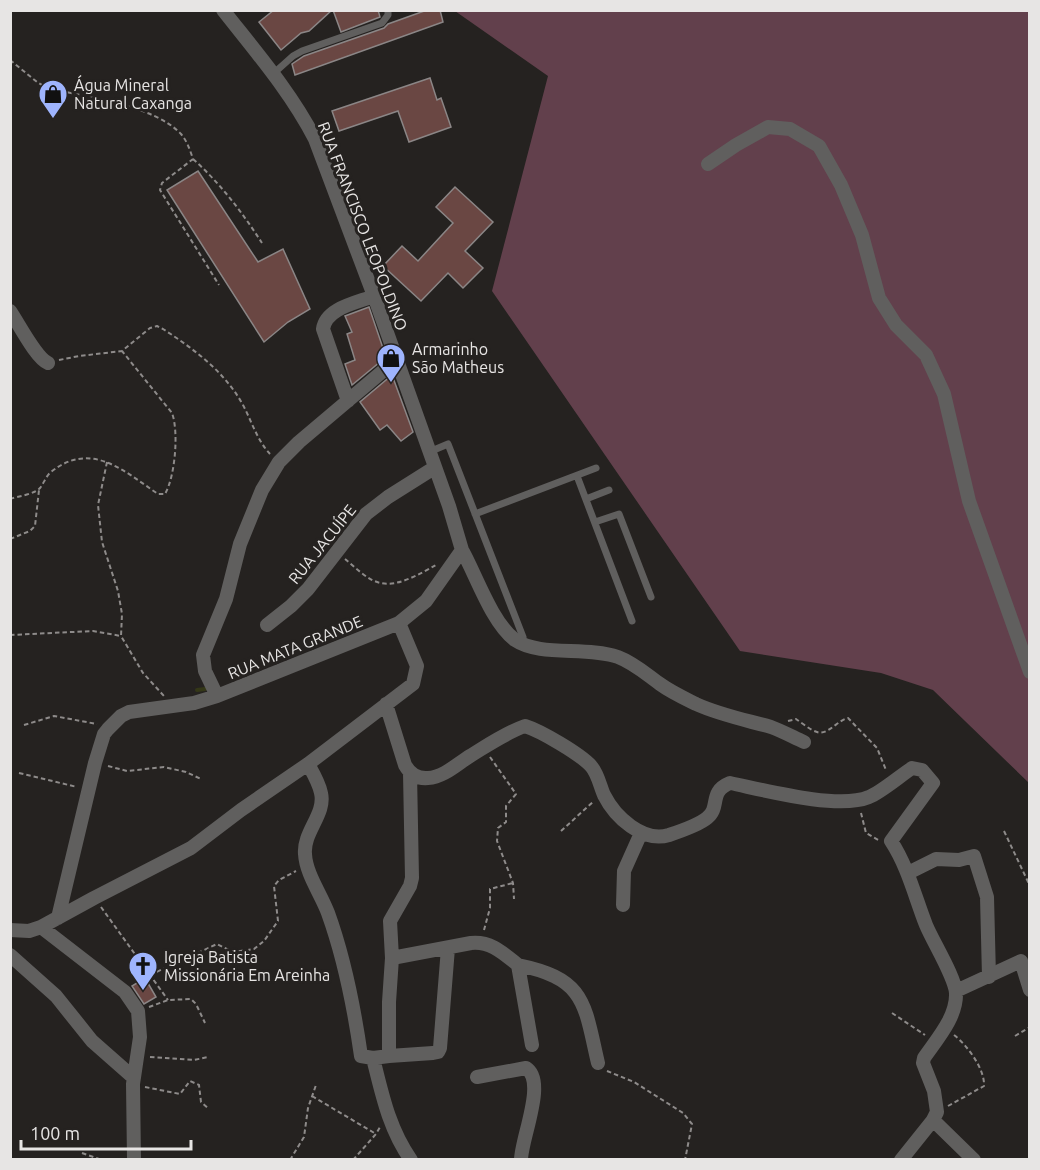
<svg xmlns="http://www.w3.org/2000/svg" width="1040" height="1170" font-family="Ubuntu,sans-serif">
<rect width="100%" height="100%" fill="#252220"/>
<path fill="#62404c" d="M455 11H1029V783L933 690 881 673 740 651 492 291 548 76Z"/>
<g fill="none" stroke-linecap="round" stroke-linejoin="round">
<path stroke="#343717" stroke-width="4" d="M197 690 205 689"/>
</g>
<path fill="#6a4743" stroke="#8b8686" stroke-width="1.5" d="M274 10H332L309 31 301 33 281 50 259 22Z
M333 10H378L380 17 341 32Z
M427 10H440L443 22 295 75 292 64 304 56 384 28 388 24Z
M430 78 437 100 441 98 451 127 409 142 398 111 339 131 332 111Z
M198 171 258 262 283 249 310 309 288 322 264 342 167 190Z
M455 187 493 222 465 251 483 268 463 288 448 273 421 301 383 266 402 246 418 261 453 223 436 207Z
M369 307 386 357 352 385 345 364 355 360 347 334 352 332 345 316Z
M392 375 413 432 401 441 387 425 380 430 360 402Z
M145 978 156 997 144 1004 132 986Z"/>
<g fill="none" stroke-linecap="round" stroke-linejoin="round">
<path stroke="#8e8b8a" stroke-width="2" stroke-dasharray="4.5 3" stroke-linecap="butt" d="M10 60 37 82 47 88C85 97 154 105 181 134 187 141 190 150 193 159L162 183 160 190 219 285
M193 159C220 183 242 212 262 243
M59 360 79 356 122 351 150 328 157 326 163 329C194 349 225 372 243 405 252 422 257 440 270 454
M107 462 98 505 102 542 118 591 122 614 121 636 143 673 164 696
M10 499C19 496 35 494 40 488 44 483 46 476 51 472 91 440 124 471 158 494H165C175 477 179 432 172 413L122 351
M10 539 30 531 35 526 39 490
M345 559C355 567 368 581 381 583 399 587 421 573 436 565
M10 635 93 631 121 636
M788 721 796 719C802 723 810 730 817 732 827 736 838 720 848 718L877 748 886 770
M24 725 54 716 97 724
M490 757 516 794 506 806V822L498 828 497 841 513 883 514 899
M108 766 127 771 164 767 186 772 201 779
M19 773 77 787
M861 813 866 833 880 841
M561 831 594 801
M1004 831 1030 886
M101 907 168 1000
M484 930 490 908V889L513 883
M150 975 217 944 233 952 254 949 264 941 278 921 274 886 279 880 296 871
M149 1007 168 1000 191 999 196 1004 205 1023
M892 1013 925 1035
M1015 1036 1030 1027
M150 1057 194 1060 208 1057
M607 1071 634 1082 683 1113 692 1124 685 1160
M145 1087 180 1094 190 1081 199 1085 201 1102 209 1109
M312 1096 376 1134
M948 1106 984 1086C985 1069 967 1045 954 1035
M82 1153 102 1160
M290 1160 304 1137 308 1108 316 1085
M353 1160 376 1134 380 1127"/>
<path stroke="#605f5e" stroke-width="7" d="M274 73 293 56 302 51 382 23 388 15V10
M429 452 448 444 523 637
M577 476 632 621
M586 499 609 490
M475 514 596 468
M595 522 619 514 651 597"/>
<path stroke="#605f5e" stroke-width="14" d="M708 164 736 145 768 127 790 129 819 146 841 185 862 235 879 298 896 325 926 355 944 394 969 501 1030 672
M10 311C19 324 36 358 48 363
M348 401 323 329C326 308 356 303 374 296
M462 550C476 575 492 623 515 640 540 657 586 646 618 657 634 663 646 674 660 684 671 692 684 698 696 704 720 715 746 720 771 727 782 731 793 737 804 742
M267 625 291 606 308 589 366 514 388 497 434 468
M217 696 205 671 203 655 226 599 240 544 262 490 279 462 299 442 396 360
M386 704 405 765C410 774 417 779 428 778 444 777 457 764 470 756 488 745 505 733 525 726 541 731 580 754 591 766 598 774 600 786 604 795 615 817 643 843 669 835 678 832 700 824 707 818 721 807 708 792 730 783 764 790 838 810 869 797 880 793 900 776 912 768L922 770 933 783 891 841C908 867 915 897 926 925 933 942 955 977 956 993 957 1017 937 1039 924 1058L923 1063 934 1091 937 1112 933 1120 901 1160
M308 764C313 773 319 783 321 793 326 814 303 832 305 854 306 874 321 894 328 913 345 960 354 1007 361 1056L373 1058C382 1094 389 1129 411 1160
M908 873 936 859 959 860 974 856 987 897 989 977
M623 905 624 871 641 833
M58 918 95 763 104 734 108 729 121 716 129 712 194 703 217 696 399 623 426 601 462 550 449 506 374 296 315 139C290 91 256 52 223 10
M41 927 125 992 138 1011 140 1037 133 1084 134 1160
M10 930 29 931 41 927 94 898 191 848 241 810 308 764 413 684 417 666 399 623
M10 955 56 996 92 1041 134 1078
M392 958 471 943C491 941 503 953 518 965L532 1045
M518 965C586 979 584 1003 598 1063
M956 991 1021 961 1030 990
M389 1056 433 1053 438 1052 440 1048 448 948
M373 1058 389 1056V1002L392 958 390 921 410 886 412 878 410 773
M477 1077 526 1068C547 1081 521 1139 521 1160
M933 1120 974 1160"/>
</g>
<defs>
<g id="shop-pin" transform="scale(1.5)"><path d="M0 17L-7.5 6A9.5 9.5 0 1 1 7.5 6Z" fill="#9eb4fd" stroke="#252220"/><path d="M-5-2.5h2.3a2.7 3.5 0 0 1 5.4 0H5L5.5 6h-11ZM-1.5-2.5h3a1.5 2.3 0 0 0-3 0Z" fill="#111"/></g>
<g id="church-pin" transform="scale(1.5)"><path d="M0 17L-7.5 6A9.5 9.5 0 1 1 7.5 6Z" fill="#9eb4fd" stroke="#252220"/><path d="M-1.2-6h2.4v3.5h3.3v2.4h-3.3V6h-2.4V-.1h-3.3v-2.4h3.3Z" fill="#111"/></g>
</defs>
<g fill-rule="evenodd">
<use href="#shop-pin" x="53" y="94"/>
<use href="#shop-pin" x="391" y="358"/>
<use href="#church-pin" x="143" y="966"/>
</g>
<g text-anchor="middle" stroke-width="6" stroke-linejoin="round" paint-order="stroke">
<g font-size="16" fill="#e7e5e4" stroke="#252220" text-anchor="start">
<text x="74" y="91">Água Mineral<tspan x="74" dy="18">Natural Caxanga</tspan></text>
<text x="412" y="355">Armarinho<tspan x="412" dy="18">São Matheus</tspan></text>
<text x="164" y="963">Igreja Batista<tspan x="164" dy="18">Missionária Em Areinha</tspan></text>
</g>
<g font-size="16" fill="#e7e5e4" stroke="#252220">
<text transform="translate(363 226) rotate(69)" y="6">RUA FRANCISCO LEOPOLDINO</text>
<text transform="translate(322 544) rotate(-51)" y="6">RUA JACUÍPE</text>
<text transform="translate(295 647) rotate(-22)" y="6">RUA MATA GRANDE</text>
</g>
</g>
<rect width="1040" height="1170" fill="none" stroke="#e7e5e4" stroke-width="24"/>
<path d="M21 1140v9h170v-9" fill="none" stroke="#e7e5e4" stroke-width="3"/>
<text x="30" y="1140" font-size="18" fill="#e7e5e4" stroke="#252220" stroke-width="4.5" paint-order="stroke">100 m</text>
</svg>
